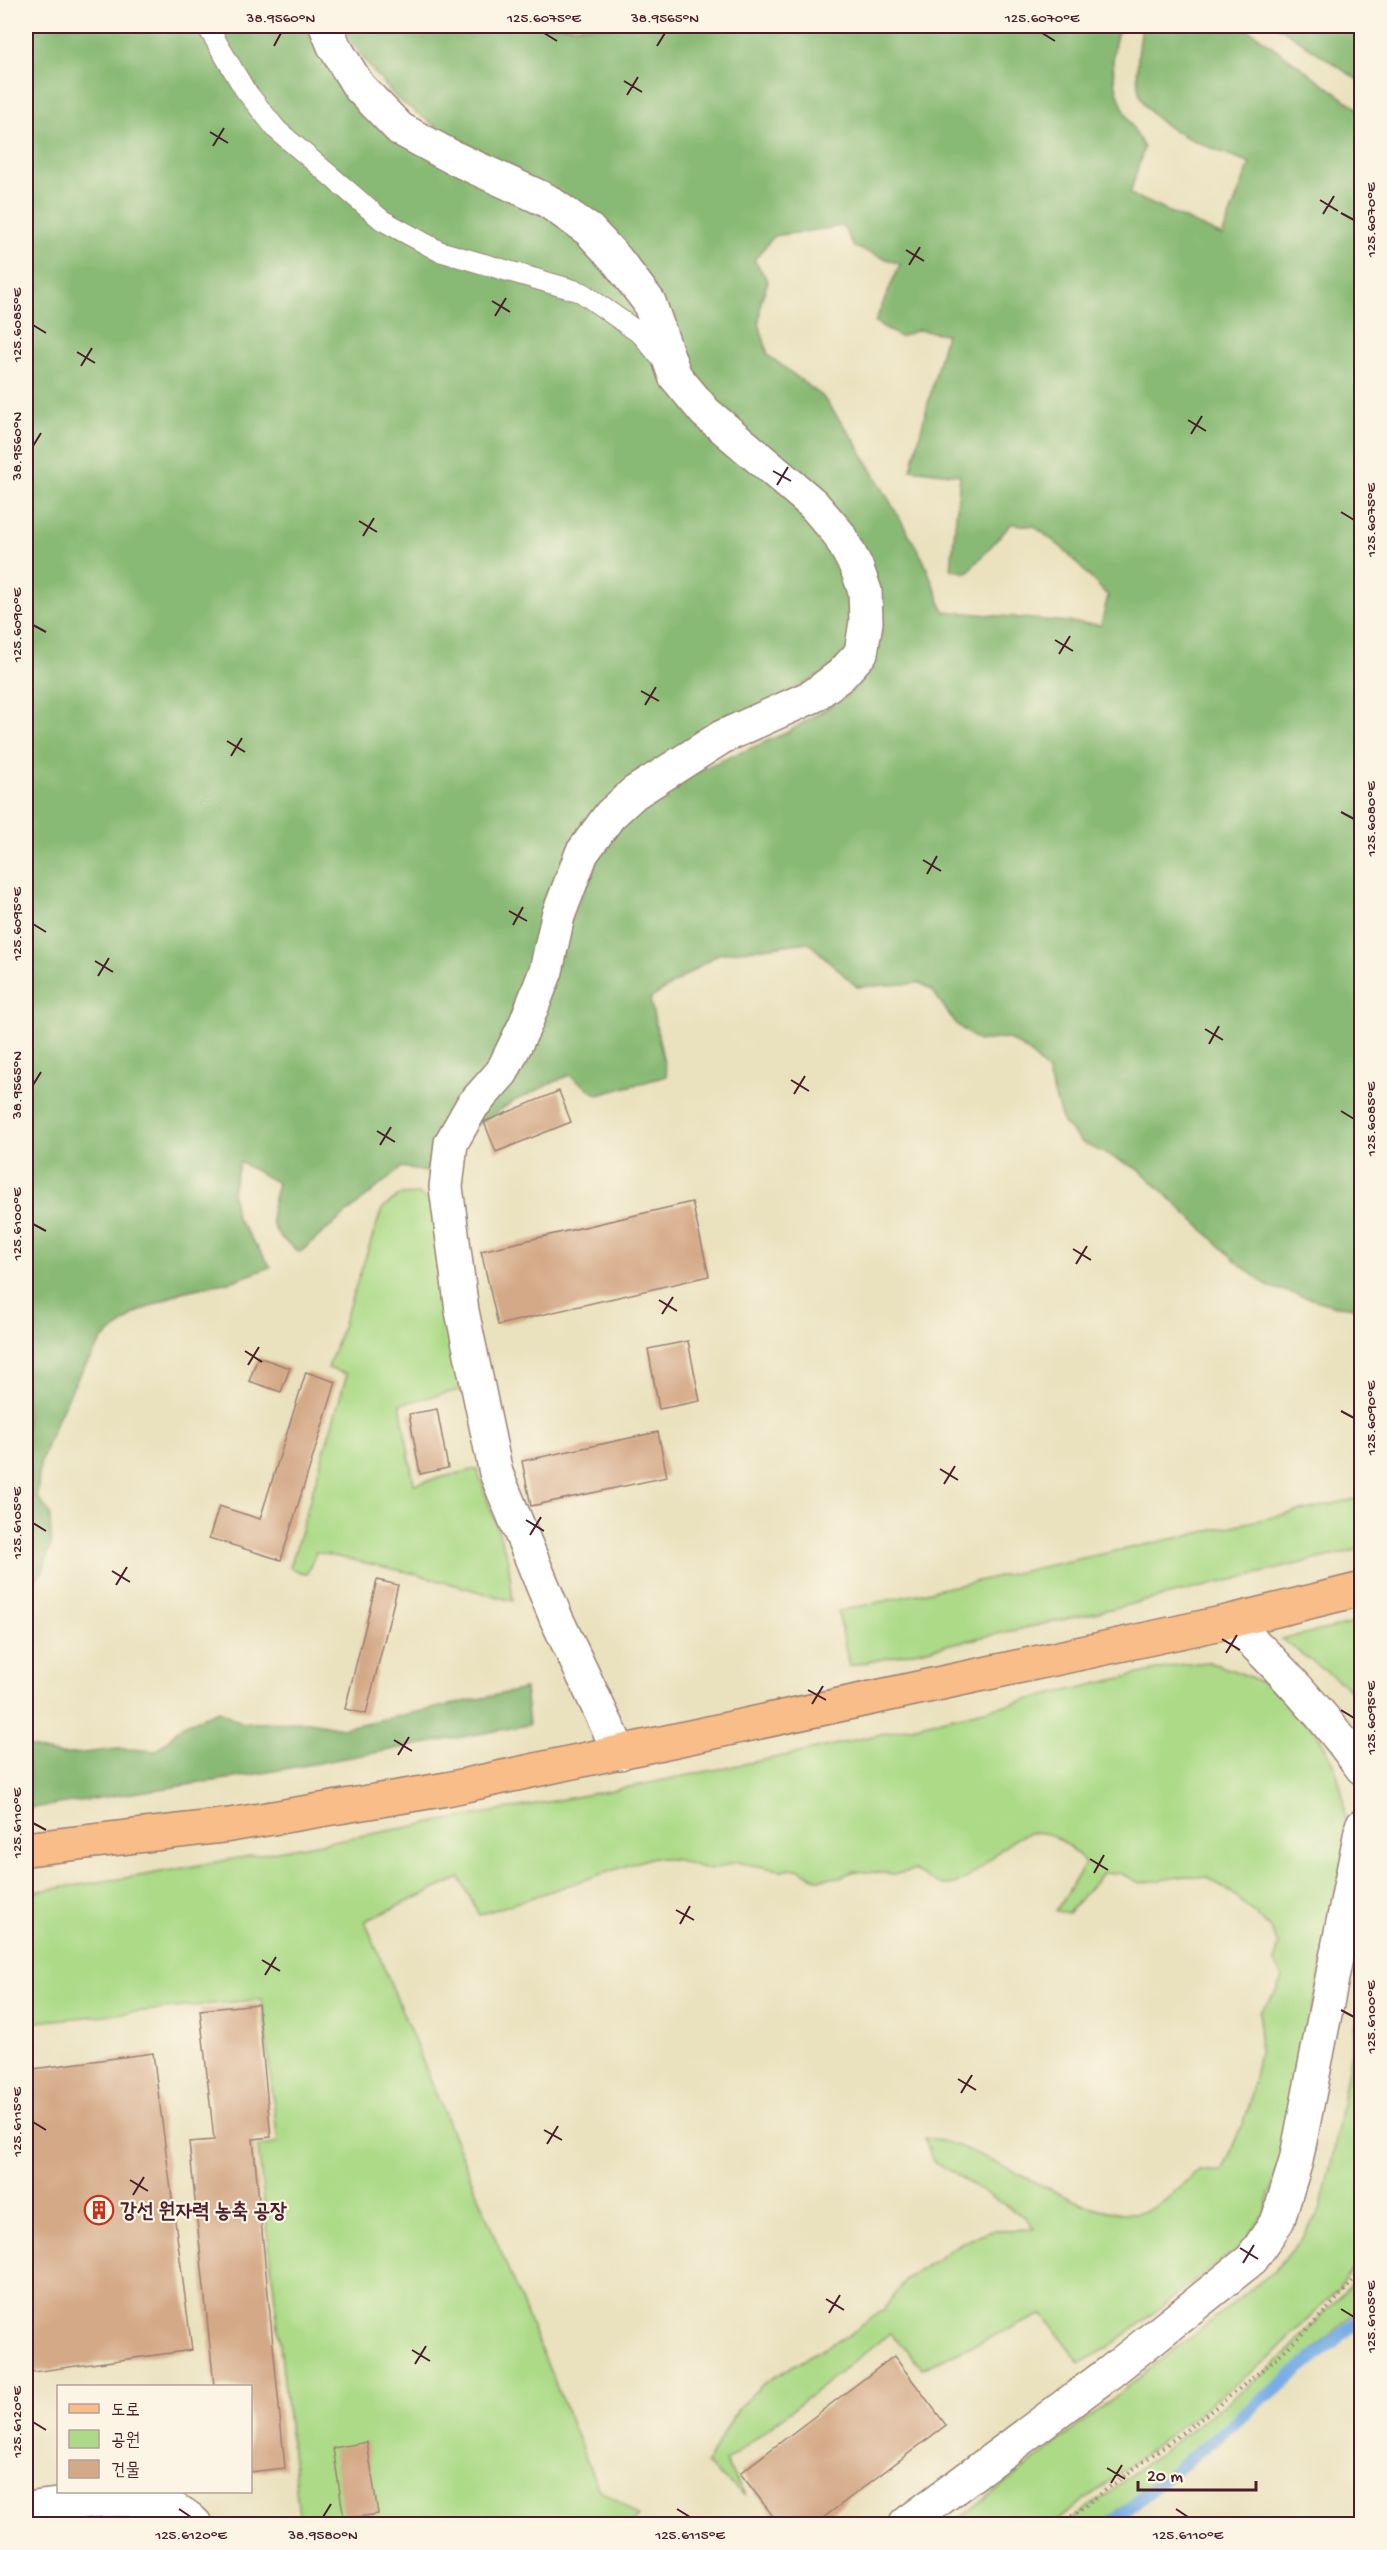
<svg xmlns="http://www.w3.org/2000/svg" width="1387" height="2550" font-family="'Gochi Hand','Poor Story',sans-serif">
<rect width="100%" height="100%" fill="#fcf5e5"/>
<filter id="ink" filterUnits="userSpaceOnUse"><feTurbulence type="fractalNoise" baseFrequency=".0167" numOctaves="2"/><feDisplacementMap in="SourceGraphic" scale="12" xChannelSelector="R" yChannelSelector="G"/><feConvolveMatrix kernelMatrix="1 2 1 2 8 2 1 2 1" color-interpolation-filters="sRGB"/></filter>
<filter id="wash" filterUnits="userSpaceOnUse"><feTurbulence type="fractalNoise" baseFrequency=".008" numOctaves="4" result="noise"/><feDisplacementMap in="SourceGraphic" scale="24" xChannelSelector="R" yChannelSelector="G"/><feGaussianBlur stdDeviation="1.35" result="paint"/><feColorMatrix in="noise" values="0 0 0 0 0 0 0 0 0 0 0 0 0 0 0 0 0 1.4 0 .05"/><feComposite in="paint" operator="in"/></filter>
<g filter="url(#wash)">
<rect width="100%" height="100%" fill="#eae1be"/>
<path fill="#acda87" stroke="#7b7c59" stroke-width="1.5" d="M419 1194 434 1205 464 1389 400 1404 414 1484 477 1469 508 1560 513 1601 416 1574 316 1552 307 1574 290 1568 347 1374 328 1368 382 1209 399 1195Z
M1361 1498V1549L1085 1615 849 1666 838 1611Z
M1361 1622V1702L1346 1686 1281 1639Z
M1208 1662C1226 1668 1247 1674 1264 1684 1301 1706 1329 1742 1340 1784 1346 1805 1345 1828 1345 1849L1287 2136 1265 2212 1241 2246 1106 2349 1080 2363 1043 2314 922 2368 890 2333 725 2462 746 2496 706 2464 739 2407 763 2384 814 2353 849 2335 884 2309 906 2279 961 2243 995 2230 1034 2229 1026 2218 932 2160 925 2138C990 2144 1085 2228 1145 2211 1167 2205 1181 2183 1199 2170L1222 2172 1248 2110 1259 2052 1260 2012 1278 1990 1282 1977 1275 1962 1278 1944 1270 1928 1232 1893 1207 1877 1186 1876 1140 1883 1120 1873H1103L1068 1913 1056 1911 1085 1864C1079 1853 1070 1846 1059 1839 1008 1810 986 1888 942 1885 934 1884 922 1874 914 1870L897 1874 854 1871 840 1877 818 1879 799 1869 780 1870 736 1862 710 1870 678 1860 653 1857 479 1915 460 1878 365 1921 598 2488 639 2516 629 2524H300L258 2147 278 2143 262 1999 26 2023V1893L145 1875 619 1789 799 1753 1178 1665Z
M1361 1992V2260L1338 2289 1267 2360 1053 2524H954L1274 2271 1300 2241 1320 2210 1333 2156Z
M1361 2274V2308L1281 2379 1101 2524H1067L1273 2367Z"/>
<path fill="#89ba74" stroke="#6a6c50" stroke-width="1.5" fill-rule="evenodd" d="M26 26H200L210 44 378 225 578 298 637 339 822 532 855 593 851 651 820 675 629 782 510 1029 436 1174 402 1167 300 1252C266 1230 268 1220 278 1183L240 1162 232 1190 236 1217 271 1267 233 1281 181 1292 136 1313 102 1340 78 1377 55 1424 40 1464 37 1497 50 1513 51 1544 43 1571 26 1591Z
M214 26H313L330 66 543 206 608 262 656 343 613 305 442 246 385 215 281 126 250 86Z
M344 26H1120C1102 72 1121 107 1144 148L1130 194 1222 236 1250 163C1218 150 1147 130 1139 91 1135 70 1139 47 1142 26H1244L1361 111V1308L1336 1306 1267 1286 1238 1263 1140 1170 1082 1143 1063 1123 1047 1071 1028 1051 1007 1038 978 1041 956 1024 932 990 920 983 857 987 808 942 718 954 650 999 667 1076 598 1095 569 1075 514 1101 472 1128 560 948 602 845 624 820 672 782 788 732 848 695 861 680 881 639 883 608 872 575 722 419 666 334 513 167 441 130 396 98 373 71 350 40ZM843 226 854 247 900 264 875 322 900 337 918 330 946 334 911 469 960 475 951 569 967 573 1011 524 1034 526 1062 548 1108 596 1101 625 944 611 923 559 855 441 822 396 768 355 759 323 761 301 768 281 754 260 774 236Z
M1278 26H1361V82Z
M525 1689 529 1725 240 1777 26 1809V1745C62 1762 86 1750 123 1749 134 1749 146 1750 157 1751L183 1725 219 1711 243 1723 310 1722 342 1728Z"/>
<g fill="none" stroke-linecap="round" stroke-linejoin="round">
<path stroke="#79ade6" stroke-width="12" d="M1110 2524 1362 2318"/>
</g>
<g id="blocks">
<path fill="#d4a987" d="M559 1091 571 1122 496 1152 484 1122Z
M692 1202 709 1276 498 1325 481 1251Z
M688 1341 700 1401 659 1409 648 1349Z
M258 1357 290 1368 281 1392 249 1381Z
M306 1372 336 1382 281 1560 209 1538 219 1506 260 1519Z
M437 1409 448 1468 420 1474 409 1414Z
M658 1432 667 1477 531 1506 522 1461Z
M377 1580 398 1585 366 1714 345 1709Z
M258 2004 271 2137 253 2139 285 2468 250 2472V2386H214L189 2142 214 2140 200 2010Z
M153 2053 192 2350 26 2373V2070Z
M894 2356 946 2425 815 2524H779L740 2473Z
M367 2442 378 2514 344 2519 333 2448Z"/>
</g>
</g>
<g filter="url(#ink)">
<use href="#blocks" fill-opacity="0" stroke="#9a8074" stroke-width="1.5"/>
<g fill="none" stroke-linecap="round" stroke-linejoin="round">
<g stroke="#9a8074" stroke-width="22">
<path id="service" d="M207 26 245 90 277 130 382 220 439 251 581 292 642 335 660 357"/>
</g>
<g stroke="#9a8074" stroke-width="36">
<path id="minor" d="M326 26 334 46 359 87 400 129 452 157 546 200 589 230 616 259 649 302 675 376 705 412 813 504 838 533 856 566 865 591 866 622 861 653 841 675 813 696 722 737 634 793 610 815 582 853 558 916 546 971 525 1025 502 1072 472 1106 451 1143 446 1187 462 1311 496 1473 557 1620 620 1753
M1231 1621C1279 1666 1323 1714 1362 1768
M26 2509C74 2504 157 2484 195 2524
M906 2524 1109 2373 1252 2259 1278 2220 1296 2161 1362 1826"/>
</g>
<g stroke="#9a8074" stroke-width="36">
<path id="primary" d="M26 1849 230 1825 447 1789 1231 1621 1362 1589"/>
</g>
<path stroke="#9a8074" stroke-width="4" stroke-dasharray="1.5 4.5" stroke-linecap="butt" d="M1062 2524C1164 2442 1278 2373 1362 2270"/>
<use href="#service" stroke="#fff" stroke-width="20"/>
<use href="#minor" stroke="#fff" stroke-width="33"/>
<use href="#primary" stroke="#f9bd89" stroke-width="33"/>
</g>
</g>
<path fill="none" stroke="#4a1f2b" stroke-width="2" d="M544 33 557 41M1042 33 1055 41M274 46 281 33M657 46 665 33M624 81 642 92M627 95 638 77M210 132 228 143M213 146 224 128M1320 200 1338 211M1341 213 1354 220M1323 214 1334 196M906 250 924 261M909 265 920 247M492 301 510 312M495 316 506 298M33 325 46 333M77 352 95 363M81 366 92 348M1188 420 1206 431M1191 434 1202 416M33 446 41 433M773 471 791 481M777 485 788 467M1341 512 1354 520M359 521 377 532M363 536 374 518M33 625 46 632M1055 640 1073 651M1059 654 1070 636M641 691 659 701M645 705 656 687M227 741 245 752M231 756 242 738M1341 812 1354 819M923 860 941 871M927 874 937 856M509 911 527 921M33 924 46 932M513 925 523 907M95 961 113 972M98 976 109 958M1205 1029 1223 1040M1209 1044 1219 1026M791 1080 809 1091M33 1085 41 1072M794 1094 805 1076M1341 1111 1354 1119M377 1131 395 1142M380 1145 391 1127M33 1224 46 1231M1073 1249 1091 1260M1076 1264 1087 1246M659 1300 677 1311M662 1314 673 1297M245 1351 262 1362M248 1365 259 1347M1341 1411 1354 1418M940 1469 958 1480M944 1484 955 1466M526 1520 544 1531M33 1523 46 1531M530 1535 541 1517M112 1571 130 1582M116 1585 127 1567M1222 1639 1240 1650M1226 1653 1237 1635M808 1690 826 1700M812 1704 823 1686M1341 1710 1354 1718M394 1740 412 1751M398 1755 409 1737M33 1823 46 1830M1090 1859 1108 1870M1094 1873 1104 1855M676 1910 694 1920M680 1924 690 1906M262 1960 280 1971M265 1975 276 1957M1341 2010 1354 2017M958 2079 976 2090M961 2093 972 2075M33 2122 46 2130M544 2130 562 2140M547 2144 558 2126M130 2180 148 2191M133 2195 144 2177M1240 2248 1258 2259M1243 2263 1254 2245M826 2299 844 2310M1341 2309 1354 2317M829 2313 840 2295M412 2350 430 2361M415 2364 426 2346M33 2422 46 2430M1107 2468 1125 2479M1111 2483 1122 2465M179 2509 191 2517M677 2509 690 2517M1176 2509 1188 2517M323 2517 331 2504"/>
<defs>
<g id="building-ring" transform="scale(1.5)"><circle r="9.5" fill="#fcf5e5" stroke="#c8321e" stroke-width="1.5"/><path d="M-4-6H4V6H1V3H-1V6H-4ZM-2.5-4.3h1.7v1.8h-1.7ZM.8-4.3h1.7v1.8H.8ZM-2.5-1h1.7V.8h-1.7ZM.8-1h1.7V.8H.8Z" fill="#c8321e"/></g>
</defs>
<g fill-rule="evenodd">
<use href="#building-ring" x="99" y="2210"/>
</g>
<g text-anchor="middle" stroke-width="4.5" stroke-linejoin="round" paint-order="stroke">
<g font-size="21" font-weight="bold" fill="#4a1f2b" stroke="#fcf5e5" text-anchor="start">
<text x="120" y="2217">강선 원자력 농축 공장</text>
</g>
</g>
<rect width="1387" height="2550" fill="none" stroke="#fcf5e5" stroke-width="66"/>
<rect x="57" y="2385" width="195" height="108" fill="#fcf5e5" stroke="#b59f9b" stroke-width="1.5"/>
<rect x="69" y="2404" width="30" height="9" fill="#f9bd89" stroke="#b59f9b" stroke-width="1.5"/>
<text x="111" y="2415" font-size="18" fill="#4a1f2b">도로</text>
<rect x="69" y="2430" width="30" height="18" fill="#acda87" stroke="#b59f9b" stroke-width="1.5"/>
<text x="111" y="2445" font-size="18" fill="#4a1f2b">공원</text>
<rect x="69" y="2460" width="30" height="18" fill="#d4a987" stroke="#b59f9b" stroke-width="1.5"/>
<text x="111" y="2475" font-size="18" fill="#4a1f2b">건물</text>
<path d="M1138 2481v9h118v-9" fill="none" stroke="#4a1f2b" stroke-width="3"/>
<text x="1147" y="2481" font-size="18" fill="#4a1f2b" stroke="#fcf5e5" stroke-width="4.5" paint-order="stroke">20 m</text>
<rect x="33" y="33" width="1321" height="2484" fill="none" stroke="#4a1f2b" stroke-width="2"/>
<g font-size="15" text-anchor="middle" fill="#4a1f2b">
<text x="281" y="22">38.9560°N</text>
<text x="544" y="22">125.6075°E</text>
<text x="665" y="22">38.9565°N</text>
<text x="1042" y="22">125.6070°E</text>
<text transform="translate(1370 220) rotate(-90)" y="5">125.6070°E</text>
<text transform="translate(16 325) rotate(-90)" y="5">125.6085°E</text>
<text transform="translate(16 446) rotate(-90)" y="5">38.9560°N</text>
<text transform="translate(1370 520) rotate(-90)" y="5">125.6075°E</text>
<text transform="translate(16 625) rotate(-90)" y="5">125.6090°E</text>
<text transform="translate(1370 819) rotate(-90)" y="5">125.6080°E</text>
<text transform="translate(16 924) rotate(-90)" y="5">125.6095°E</text>
<text transform="translate(16 1085) rotate(-90)" y="5">38.9565°N</text>
<text transform="translate(1370 1119) rotate(-90)" y="5">125.6085°E</text>
<text transform="translate(16 1224) rotate(-90)" y="5">125.6100°E</text>
<text transform="translate(1370 1418) rotate(-90)" y="5">125.6090°E</text>
<text transform="translate(16 1523) rotate(-90)" y="5">125.6105°E</text>
<text transform="translate(1370 1718) rotate(-90)" y="5">125.6095°E</text>
<text transform="translate(16 1823) rotate(-90)" y="5">125.6110°E</text>
<text transform="translate(1370 2017) rotate(-90)" y="5">125.6100°E</text>
<text transform="translate(16 2122) rotate(-90)" y="5">125.6115°E</text>
<text transform="translate(1370 2317) rotate(-90)" y="5">125.6105°E</text>
<text transform="translate(16 2422) rotate(-90)" y="5">125.6120°E</text>
<text x="191" y="2539">125.6120°E</text>
<text x="323" y="2539">38.9580°N</text>
<text x="690" y="2539">125.6115°E</text>
<text x="1188" y="2539">125.6110°E</text>
</g>
</svg>
